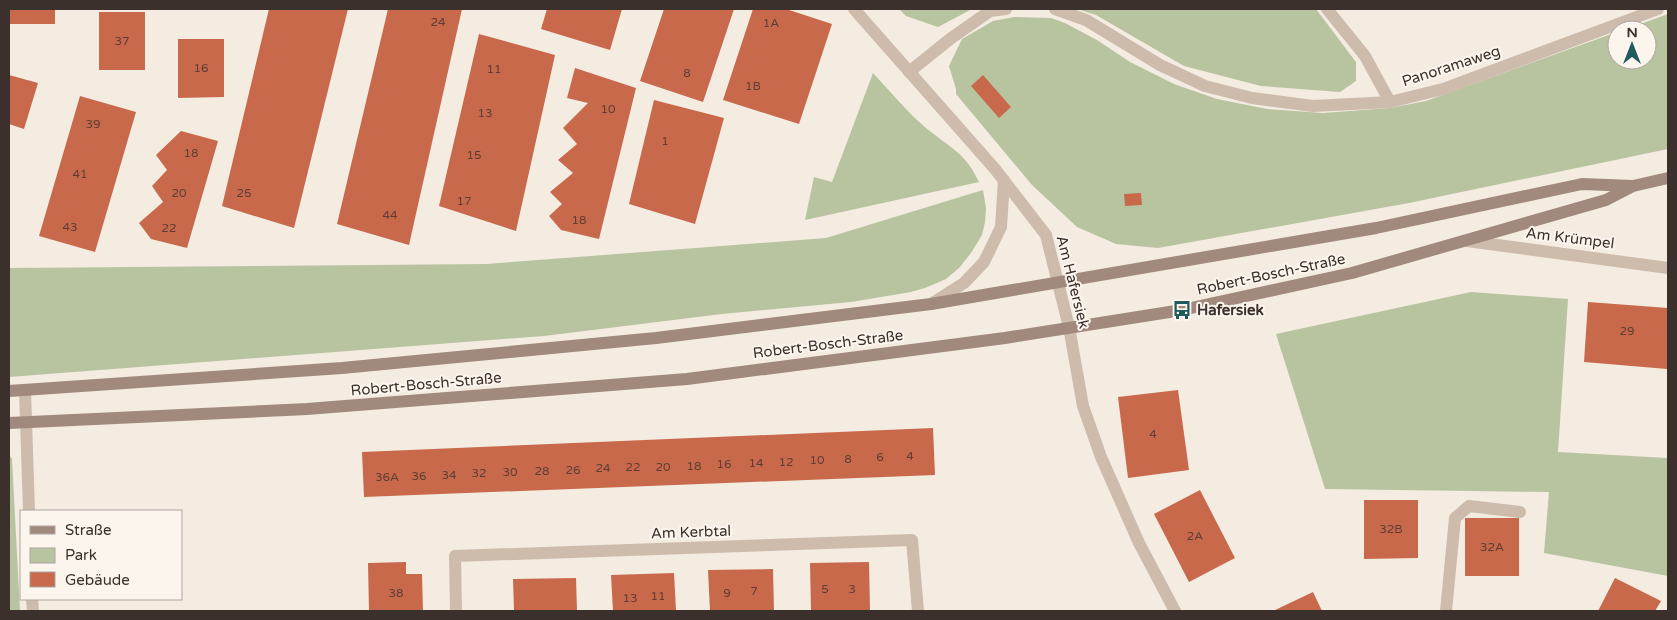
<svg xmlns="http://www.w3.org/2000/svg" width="1677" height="620" font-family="'Varela Round',sans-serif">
<rect width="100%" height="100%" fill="#f4ebe1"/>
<path fill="#b8c4a0" d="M899 9H972L938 27 906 16Z
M1077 9H1316L1356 62V81L1340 92 1261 86 1184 66 1096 15Z
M1668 14V149L1409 203 1158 248 1116 244 1077 227 1032 185 956 94V89L949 66 962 39 993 21 1014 17 1051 18 1065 23 1097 40 1130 62 1174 84 1217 99 1267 109 1323 113 1390 108 1426 101 1617 32V60H1647V30H1624Z
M873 73C890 91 907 112 926 128 950 148 965 152 979 182L805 220 814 177 832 182Z
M983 190 986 208 985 222 982 235 971 253 959 268 946 279 925 288 911 292 851 302 722 314 544 336 9 377V268L486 264 826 238Z
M1471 292 1568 299 1558 452 1668 458V576L1544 553 1549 492 1325 489 1276 334Z
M9 454 12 459 20 611H9Z"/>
<path fill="#c8694b" d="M9 9H55V24H9Z
M269 9H348L294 228 222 206Z
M388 9H462L409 245 337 224Z
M547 9H622L610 50 541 29Z
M664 9H734L703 102 640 81Z
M753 9H786L832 24 799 124 723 100Z
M99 12H145V70H99Z
M479 34 555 55 516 231 439 206Z
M178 39H224V97L178 98Z
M575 68 636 88 599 239 561 230 549 216 562 204 550 192 573 173 558 160 577 144 563 128 588 103 567 98Z
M9 75 38 83 24 129 9 124Z
M983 75 1011 107 999 118 971 86Z
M80 96 136 112 95 252 39 236Z
M654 100 724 118 695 224 629 204Z
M181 131 218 141 187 248 151 239 139 223 163 202 152 186 167 170 156 155Z
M1141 193 1142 205 1125 206 1124 194Z
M1588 302 1668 308 1667 369 1584 362Z
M1178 390 1189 470 1128 478 1118 397Z
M933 428 935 475 364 497 362 452Z
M1200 490 1235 558 1189 582 1154 514Z
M1364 500H1418V558L1364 559Z
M1465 518H1519V576H1465Z
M406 562V574H422L423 611H369L368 563Z
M869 562 870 610 811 611 810 563Z
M773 569 774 611H710L708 570Z
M674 573 676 611H613L611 575Z
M576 578 577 611H514L513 579Z
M1615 578 1661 601 1655 611H1598Z
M1313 592 1322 611H1273Z"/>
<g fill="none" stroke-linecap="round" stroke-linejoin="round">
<path stroke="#cdbbac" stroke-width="12" d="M1055 9 1086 20 1160 65 1205 86 1252 98 1313 106 1390 102 1443 89 1658 9
M1327 9 1365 56 1390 102
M909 72 950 39 990 11 1006 9
M25 390 29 511
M32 599 33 611
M1446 611 1455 518 1469 506 1520 512"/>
<path stroke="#cdbbac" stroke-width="12" d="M854 9 995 169 1046 235 1069 327 1083 406 1101 457 1139 543 1175 611
M1467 241 1668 268
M931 304 964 283 984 262 1001 227 1004 180
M456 611 455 556 912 540 918 611"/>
<path stroke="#a18a7d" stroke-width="12" d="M9 391 342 368 656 338 931 304 1376 228 1582 184 1633 186
M9 423 307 409 687 379 1005 338 1182 310 1352 273 1606 200 1633 186 1668 178"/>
</g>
<defs>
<g id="bus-bare" transform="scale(1.5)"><path d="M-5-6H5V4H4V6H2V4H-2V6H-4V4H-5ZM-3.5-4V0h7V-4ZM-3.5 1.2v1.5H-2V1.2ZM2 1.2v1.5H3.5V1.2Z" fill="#1f5a5e" stroke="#fbf5ee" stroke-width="2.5" paint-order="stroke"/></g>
</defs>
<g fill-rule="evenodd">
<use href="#bus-bare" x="1182" y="310"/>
</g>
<g text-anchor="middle" stroke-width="4" stroke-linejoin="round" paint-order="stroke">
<g font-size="12" fill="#5e3e33">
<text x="438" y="26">24</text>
<text x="771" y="27">1A</text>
<text x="122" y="45">37</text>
<text x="201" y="72">16</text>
<text x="494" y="73">11</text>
<text x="687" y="77">8</text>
<text x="753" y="90">1B</text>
<text x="608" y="113">10</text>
<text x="485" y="117">13</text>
<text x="93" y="128">39</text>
<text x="665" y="145">1</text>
<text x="191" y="157">18</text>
<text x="474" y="159">15</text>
<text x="80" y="178">41</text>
<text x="179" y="197">20</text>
<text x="244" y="197">25</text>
<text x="464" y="205">17</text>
<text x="390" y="219">44</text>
<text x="579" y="224">18</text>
<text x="70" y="231">43</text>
<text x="169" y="232">22</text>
<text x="1627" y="335">29</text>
<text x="1153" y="438">4</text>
<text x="910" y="460">4</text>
<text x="880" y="461">6</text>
<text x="848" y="463">8</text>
<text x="817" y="464">10</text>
<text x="786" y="466">12</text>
<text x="756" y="467">14</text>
<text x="724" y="468">16</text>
<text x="694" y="470">18</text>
<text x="633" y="471">22</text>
<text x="663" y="471">20</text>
<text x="603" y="472">24</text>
<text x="573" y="474">26</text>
<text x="542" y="475">28</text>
<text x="510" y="476">30</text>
<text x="479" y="477">32</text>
<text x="449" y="479">34</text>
<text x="419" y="480">36</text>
<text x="387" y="481">36A</text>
<text x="1391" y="533">32B</text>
<text x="1195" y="540">2A</text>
<text x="1492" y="551">32A</text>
<text x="825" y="593">5</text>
<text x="852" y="593">3</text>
<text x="754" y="595">7</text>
<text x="396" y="597">38</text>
<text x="727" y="597">9</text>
<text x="658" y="600">11</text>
<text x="630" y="602">13</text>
</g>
<g font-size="15" fill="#3b302b" stroke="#fbf5ee">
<text transform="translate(1451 66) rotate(-18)" y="5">Panoramaweg</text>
<text transform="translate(1570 238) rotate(7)" y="5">Am Krümpel</text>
<text transform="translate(1271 274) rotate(-12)" y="5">Robert-Bosch-Straße</text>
<text transform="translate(1073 282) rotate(76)" y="5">Am Hafersiek</text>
<text transform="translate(828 344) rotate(-7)" y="5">Robert-Bosch-Straße</text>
<text transform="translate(426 384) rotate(-5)" y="5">Robert-Bosch-Straße</text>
<text transform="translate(691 532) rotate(-2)" y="5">Am Kerbtal</text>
</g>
<g font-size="15" font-weight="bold" fill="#3b302b" stroke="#fbf5ee" text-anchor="start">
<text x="1197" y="315">Hafersiek</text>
</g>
</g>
<rect width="1677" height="620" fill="none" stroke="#3b302b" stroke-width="20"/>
<rect x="20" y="510" width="162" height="90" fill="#fbf5ee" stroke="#aea6a0"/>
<rect x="30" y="526" width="25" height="8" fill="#a18a7d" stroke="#aea6a0"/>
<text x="65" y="535" font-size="15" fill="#3b302b">Straße</text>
<rect x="30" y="548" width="25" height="15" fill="#b8c4a0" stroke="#aea6a0"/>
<text x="65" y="560" font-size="15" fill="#3b302b">Park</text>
<rect x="30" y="572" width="25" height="15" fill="#c8694b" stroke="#aea6a0"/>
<text x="65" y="585" font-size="15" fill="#3b302b">Gebäude</text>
<g transform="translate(1632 45)"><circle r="24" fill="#fbf5ee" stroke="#aea6a0"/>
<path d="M0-4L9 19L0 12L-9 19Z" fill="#1f5a5e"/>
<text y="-8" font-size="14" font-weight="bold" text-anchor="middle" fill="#3b302b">N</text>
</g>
</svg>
